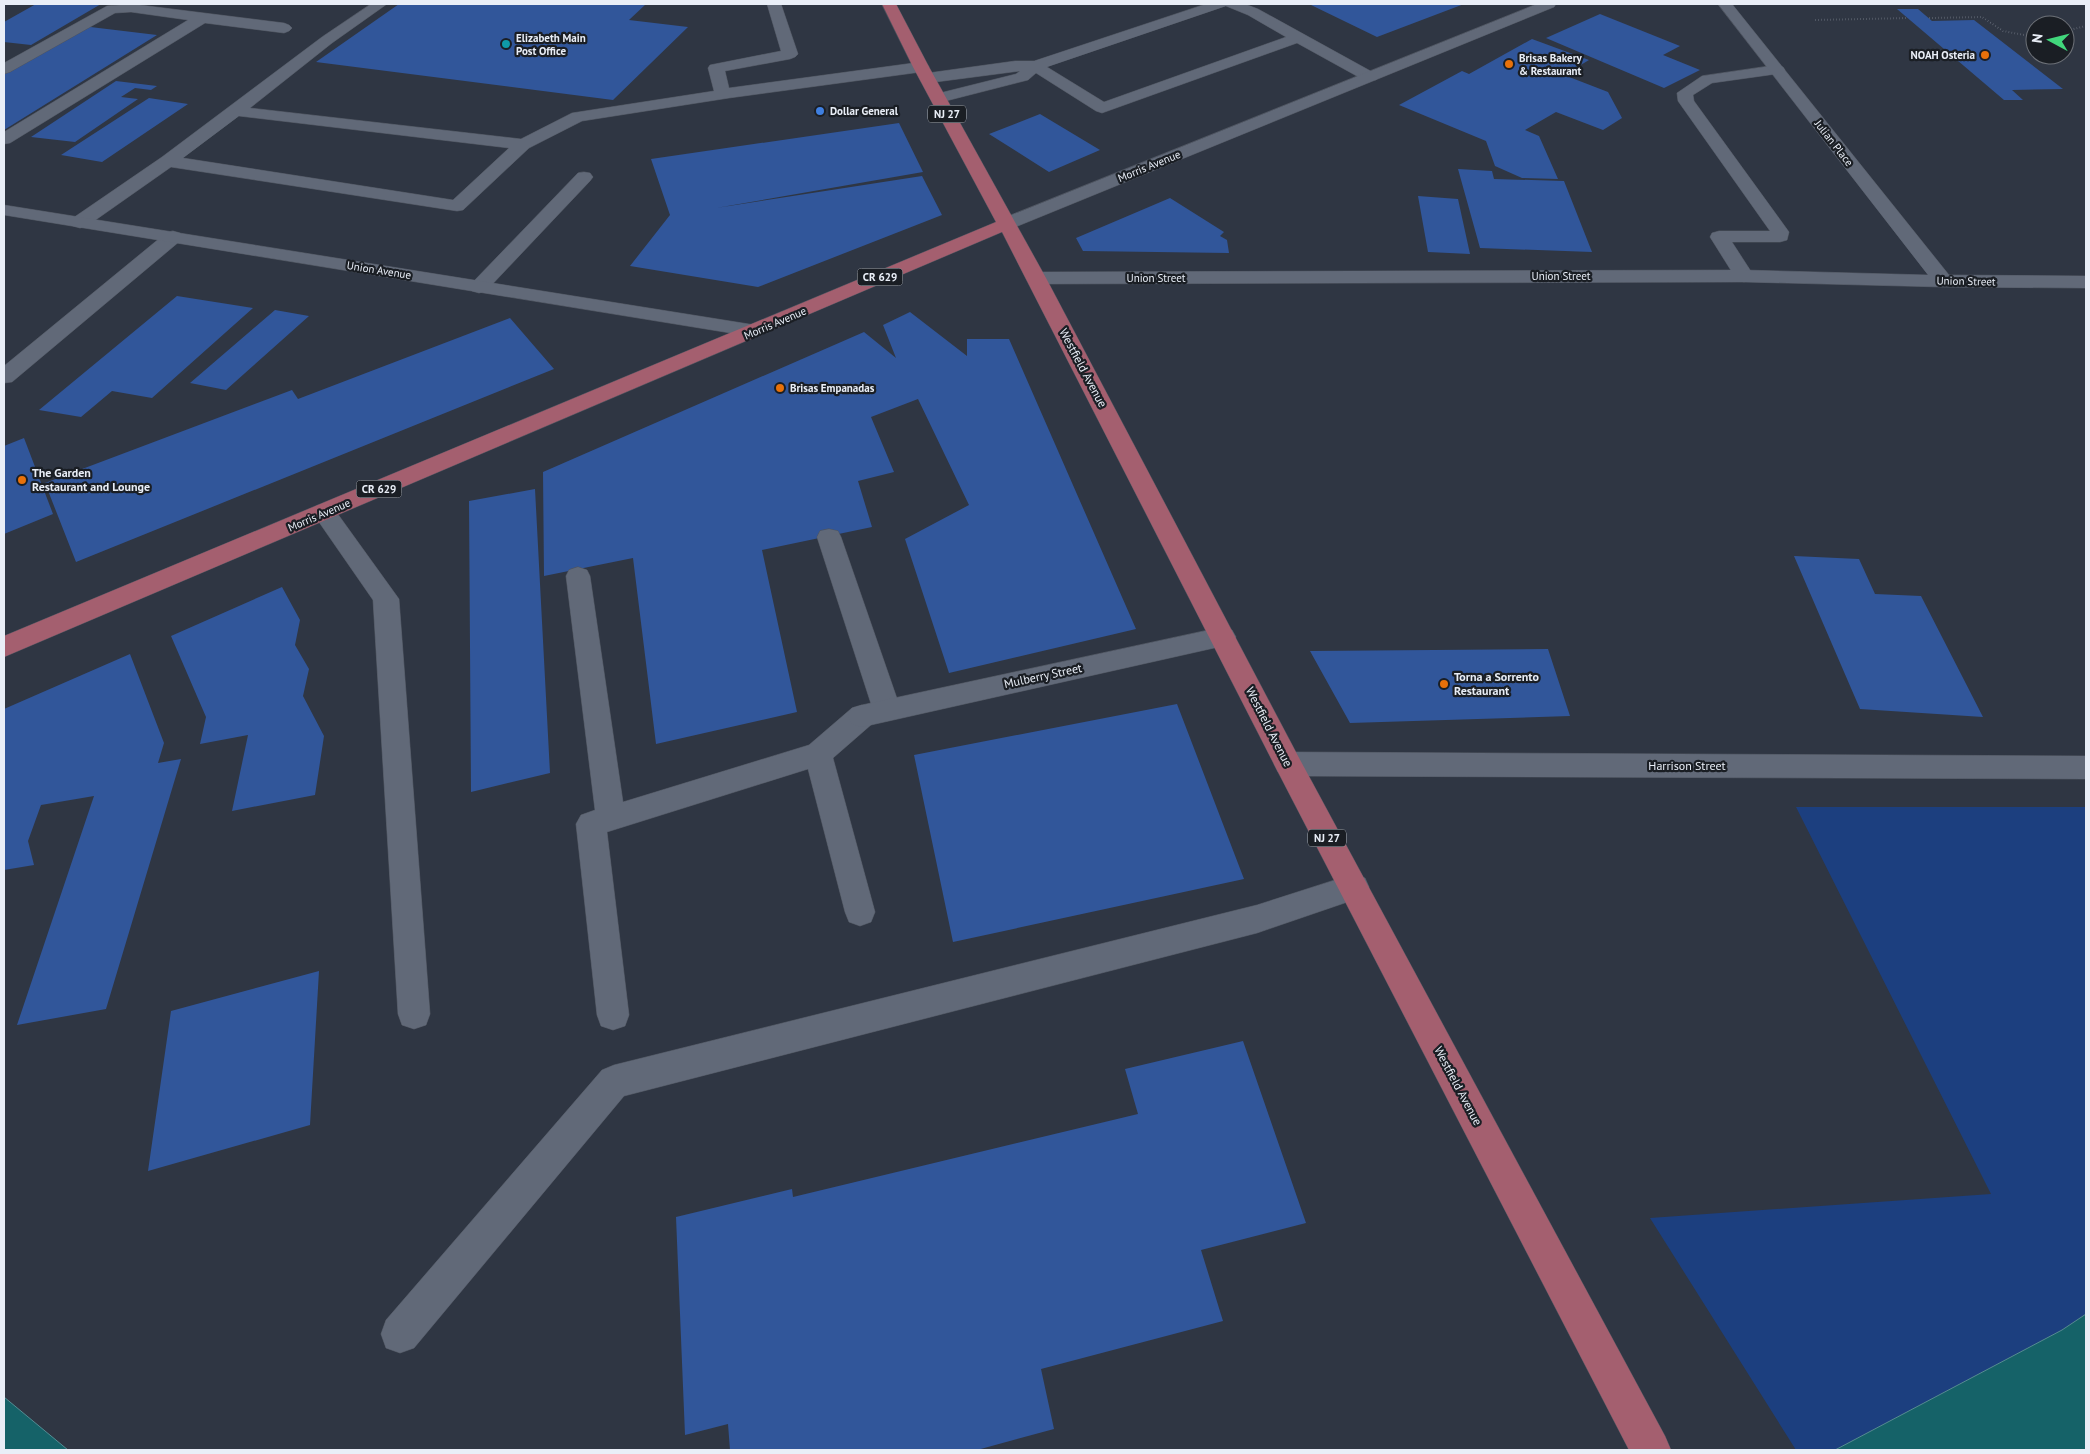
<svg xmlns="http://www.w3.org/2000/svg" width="2090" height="1454" font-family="'PT Sans',sans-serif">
<rect width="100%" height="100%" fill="#2f3643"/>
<path fill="#1c3f7f" d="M1796 807H2086V1314L2062 1330 1835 1450H1796L1650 1218 1991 1194Z"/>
<path fill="#156268" stroke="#558c93" d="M2086 1314V1450H1835L2062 1330Z
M4 1397 68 1450H4Z"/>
<path fill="#31569a" d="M36 4H101L31 45 4 42V22Z
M399 4H646L629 20 688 27 613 100 316 62Z
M1309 4H1464L1377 37Z
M1897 9H1918L1932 21 1974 20 2063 89 2012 90 2023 100H2004Z
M1600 14 1680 46 1663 55 1700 70 1664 88 1546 38Z
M82 26 157 35 4 130V71Z
M1532 39 1589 60 1564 75 1608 92 1622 118 1603 130 1556 112 1525 130 1539 136 1558 179 1522 178 1495 166 1486 141 1399 105 1462 71 1469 74Z
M116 81 157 86 151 90 135 88 121 97 138 99 75 142 31 137Z
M149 98 188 104 102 162 61 155Z
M1040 114 1100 150 1049 172 989 134Z
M899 123 923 172 716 208 922 176 942 215 758 287 630 266 670 215 651 159Z
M1458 169 1492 171 1494 179 1564 181 1592 252 1480 248Z
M1418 196 1458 199 1470 254 1428 252Z
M1170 198 1224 232 1220 236 1227 240 1229 253 1083 251 1076 238Z
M177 296 253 308 152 398 112 391 81 417 39 410Z
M275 310 309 316 226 390 190 383Z
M910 312 967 356V339H1009L1136 629 949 673 905 539 969 505 918 399 871 417 894 472 858 481 872 527 762 550 797 712 656 744 633 558 544 576 543 472 864 332 896 358 883 325Z
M510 318 554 369 76 562 45 483 292 390 298 399Z
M24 438 53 514 4 534V446Z
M535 489 550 773 471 792 469 501Z
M1794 556 1859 559 1875 594 1921 596 1983 717 1860 709Z
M282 587 300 620 295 645 309 669 303 696 324 736 315 795 232 811 248 735 200 744 206 717 171 636Z
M1548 649 1570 716 1350 723 1310 651Z
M130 654 164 743 158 763 181 759 106 1009 17 1025 94 796 41 805 28 841 34 865 4 870V709Z
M1177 704 1244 879 953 942 914 755Z
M319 971 310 1125 148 1171 171 1011Z
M1243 1041 1306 1223 1201 1250 1223 1321 1041 1369 1054 1429 977 1450H730L728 1424 685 1435 676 1217 792 1189 793 1197 1138 1114 1125 1069Z"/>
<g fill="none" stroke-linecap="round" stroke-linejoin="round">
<g stroke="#4e545f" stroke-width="1">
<path id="service" d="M132 4 284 23 289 25 292 28 289 31 284 33 205 23 10 143 4 144V132L188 20 131 12 115 13 10 72 4 74V63L107 6Z
M371 4H387L332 43 250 108 521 139 572 113 714 91 708 68 710 65 781 51 767 4H781L798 54 795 57 790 59 725 71 729 88 921 62 927 64 929 67 927 70 921 72 729 98 582 121 529 148 463 210 457 211 171 167 87 226 80 228 73 226 71 222 73 218 162 157 322 37ZM239 116 509 148 453 200 183 158Z
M1206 4H1245L1258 9 1376 74 1378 77 1376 80H1364L1297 43 1102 113 1096 111 1036 73 1028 80 938 103 932 101 930 98 932 95 1016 74 1020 71 928 83 922 81 920 78 922 75 928 73 1015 61H1034ZM1226 6 1248 15 1286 37 1104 102 1047 67Z
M1777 65 1783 67 1785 70 1783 73 1712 83 1693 95 1694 101 1789 232 1787 240 1780 242H1732L1754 276 1751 280 1744 282 1737 280 1710 237 1712 233 1719 231H1770L1678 101 1677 93 1702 76Z
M584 172 590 173 593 177 590 181 486 291 479 293 472 291 469 287 472 283 578 173Z
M173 231 180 233 182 237 180 241 12 382 4 383V366L166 233Z
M324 504 332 506 399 599 430 1014 426 1025 414 1029 402 1025 398 1014 373 600 312 512 316 506Z
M829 529 838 531 841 537 901 710 897 718 887 721 877 718 873 710 817 537 820 531Z
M578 567 587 570 590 576 623 802 809 745 852 708 862 705 872 708 876 716 872 724 833 758 875 912 871 922 860 926 849 922 845 912 808 769 607 832 629 1015 625 1026 613 1030 601 1026 597 1015 576 824 581 815 595 810 566 576 569 570Z
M1354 874 1365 878 1369 887 1365 896 1257 933 624 1096 414 1348 400 1353 386 1348 381 1334 386 1320 602 1070 614 1065 1257 905Z"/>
</g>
<g stroke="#4e545f" stroke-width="1">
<path id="minor" d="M1537 4H1556L1554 7 1013 228 1006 230 999 228 997 224 999 220Z
M1718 4H1732L1949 275 2086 276V288L1943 287 1744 282 1036 284 1029 282 1026 278 1029 274 1036 272 1744 270 1928 275Z
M4 205 755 325 762 327 765 331 762 335 755 337 4 215Z
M1223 627 1232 630 1236 637 1232 644 862 727 852 724 848 716 852 708 862 705Z
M1288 752 2086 756V779L1288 776 1278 772 1274 764 1278 756Z"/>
</g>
<g stroke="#4e545f" stroke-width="1">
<path id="primary" d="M882 4H896L929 67 1046 278 1298 756 1665 1436 1671 1450H1629L1278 772 1002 232 4 657V636L996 222 913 67Z"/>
</g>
<path stroke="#747a86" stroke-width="2" stroke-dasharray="0.5 2.5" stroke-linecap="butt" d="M1929 18 1982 17 2003 31 2035 37
M1815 20 1908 18
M2065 31 2086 26"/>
<use href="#service" fill="#616978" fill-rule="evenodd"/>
<use href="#minor" fill="#616978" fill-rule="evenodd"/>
<use href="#primary" fill="#a45f6f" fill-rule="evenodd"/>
</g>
<circle fill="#0f9aa8" stroke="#1a1e24" stroke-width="2" cx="506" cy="44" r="5"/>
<g fill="#e8710a" stroke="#1a1e24" stroke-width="2">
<circle cx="1985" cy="55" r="5"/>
<circle cx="1509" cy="64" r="5"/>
<circle cx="780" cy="388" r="5"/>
<circle cx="22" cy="480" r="5"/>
<circle cx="1444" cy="684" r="5"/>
</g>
<circle fill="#3f7fe0" stroke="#1a1e24" stroke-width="2" cx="820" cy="111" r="5"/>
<g text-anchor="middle" stroke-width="4.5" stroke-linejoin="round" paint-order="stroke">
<g font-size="11" font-weight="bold" fill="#e9eef7" stroke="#1a1e24" text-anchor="start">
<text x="516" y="42">Elizabeth Main<tspan x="516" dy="13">Post Office</tspan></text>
<text x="1975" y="59" text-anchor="end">NOAH Osteria</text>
<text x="1519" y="62">Brisas Bakery<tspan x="1519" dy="13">&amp; Restaurant</tspan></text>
<text x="830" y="115">Dollar General</text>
<text x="790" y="392">Brisas Empanadas</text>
</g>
<g fill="#1a1e24" stroke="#abb0b8" stroke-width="1">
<rect x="928" y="105.5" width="38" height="17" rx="4"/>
<rect x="857.5" y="268.5" width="45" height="17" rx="4"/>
<rect x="356.5" y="480.5" width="45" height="17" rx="4"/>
<rect x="1308" y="829.5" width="38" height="17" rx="4"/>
</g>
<g font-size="11" font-weight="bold" fill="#e9eef7">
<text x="947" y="118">NJ 27</text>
<text x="880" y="281">CR 629</text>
<text x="379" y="493">CR 629</text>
<text x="1327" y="842">NJ 27</text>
</g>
<g font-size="11" fill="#e9eef7" stroke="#1a1e24">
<text transform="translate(1834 143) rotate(52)" y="4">Julian Place</text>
<text transform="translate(1149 166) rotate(-22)" y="4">Morris Avenue</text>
<text transform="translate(379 270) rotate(9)" y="4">Union Avenue</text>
<text x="1561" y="280">Union Street</text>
<text x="1156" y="282">Union Street</text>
<text transform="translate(1966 281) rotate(1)" y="4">Union Street</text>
<text transform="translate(775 323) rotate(-23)" y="4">Morris Avenue</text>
<text transform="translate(319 515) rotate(-23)" y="4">Morris Avenue</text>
</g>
<g font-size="12" fill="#e9eef7" stroke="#1a1e24">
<text transform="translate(1083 368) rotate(62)" y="4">Westfield Avenue</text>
<text transform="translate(1043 676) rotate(-12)" y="4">Mulberry Street</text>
<text transform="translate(1269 727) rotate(63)" y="4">Westfield Avenue</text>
<text x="1687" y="770">Harrison Street</text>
<text transform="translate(1458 1086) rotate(62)" y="4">Westfield Avenue</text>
</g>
<g font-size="12" font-weight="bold" fill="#e9eef7" stroke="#1a1e24" text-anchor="start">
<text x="32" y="477">The Garden<tspan x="32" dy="14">Restaurant and Lounge</tspan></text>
<text x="1454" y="681">Torna a Sorrento<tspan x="1454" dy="14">Restaurant</tspan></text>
</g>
</g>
<rect width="2090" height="1454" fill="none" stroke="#e9eef7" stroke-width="10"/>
<g transform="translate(2050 40) rotate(277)"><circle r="24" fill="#1a1e24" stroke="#6d7178"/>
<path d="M0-4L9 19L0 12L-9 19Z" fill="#41d77c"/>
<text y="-8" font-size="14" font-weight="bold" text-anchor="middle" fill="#e9eef7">N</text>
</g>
</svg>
